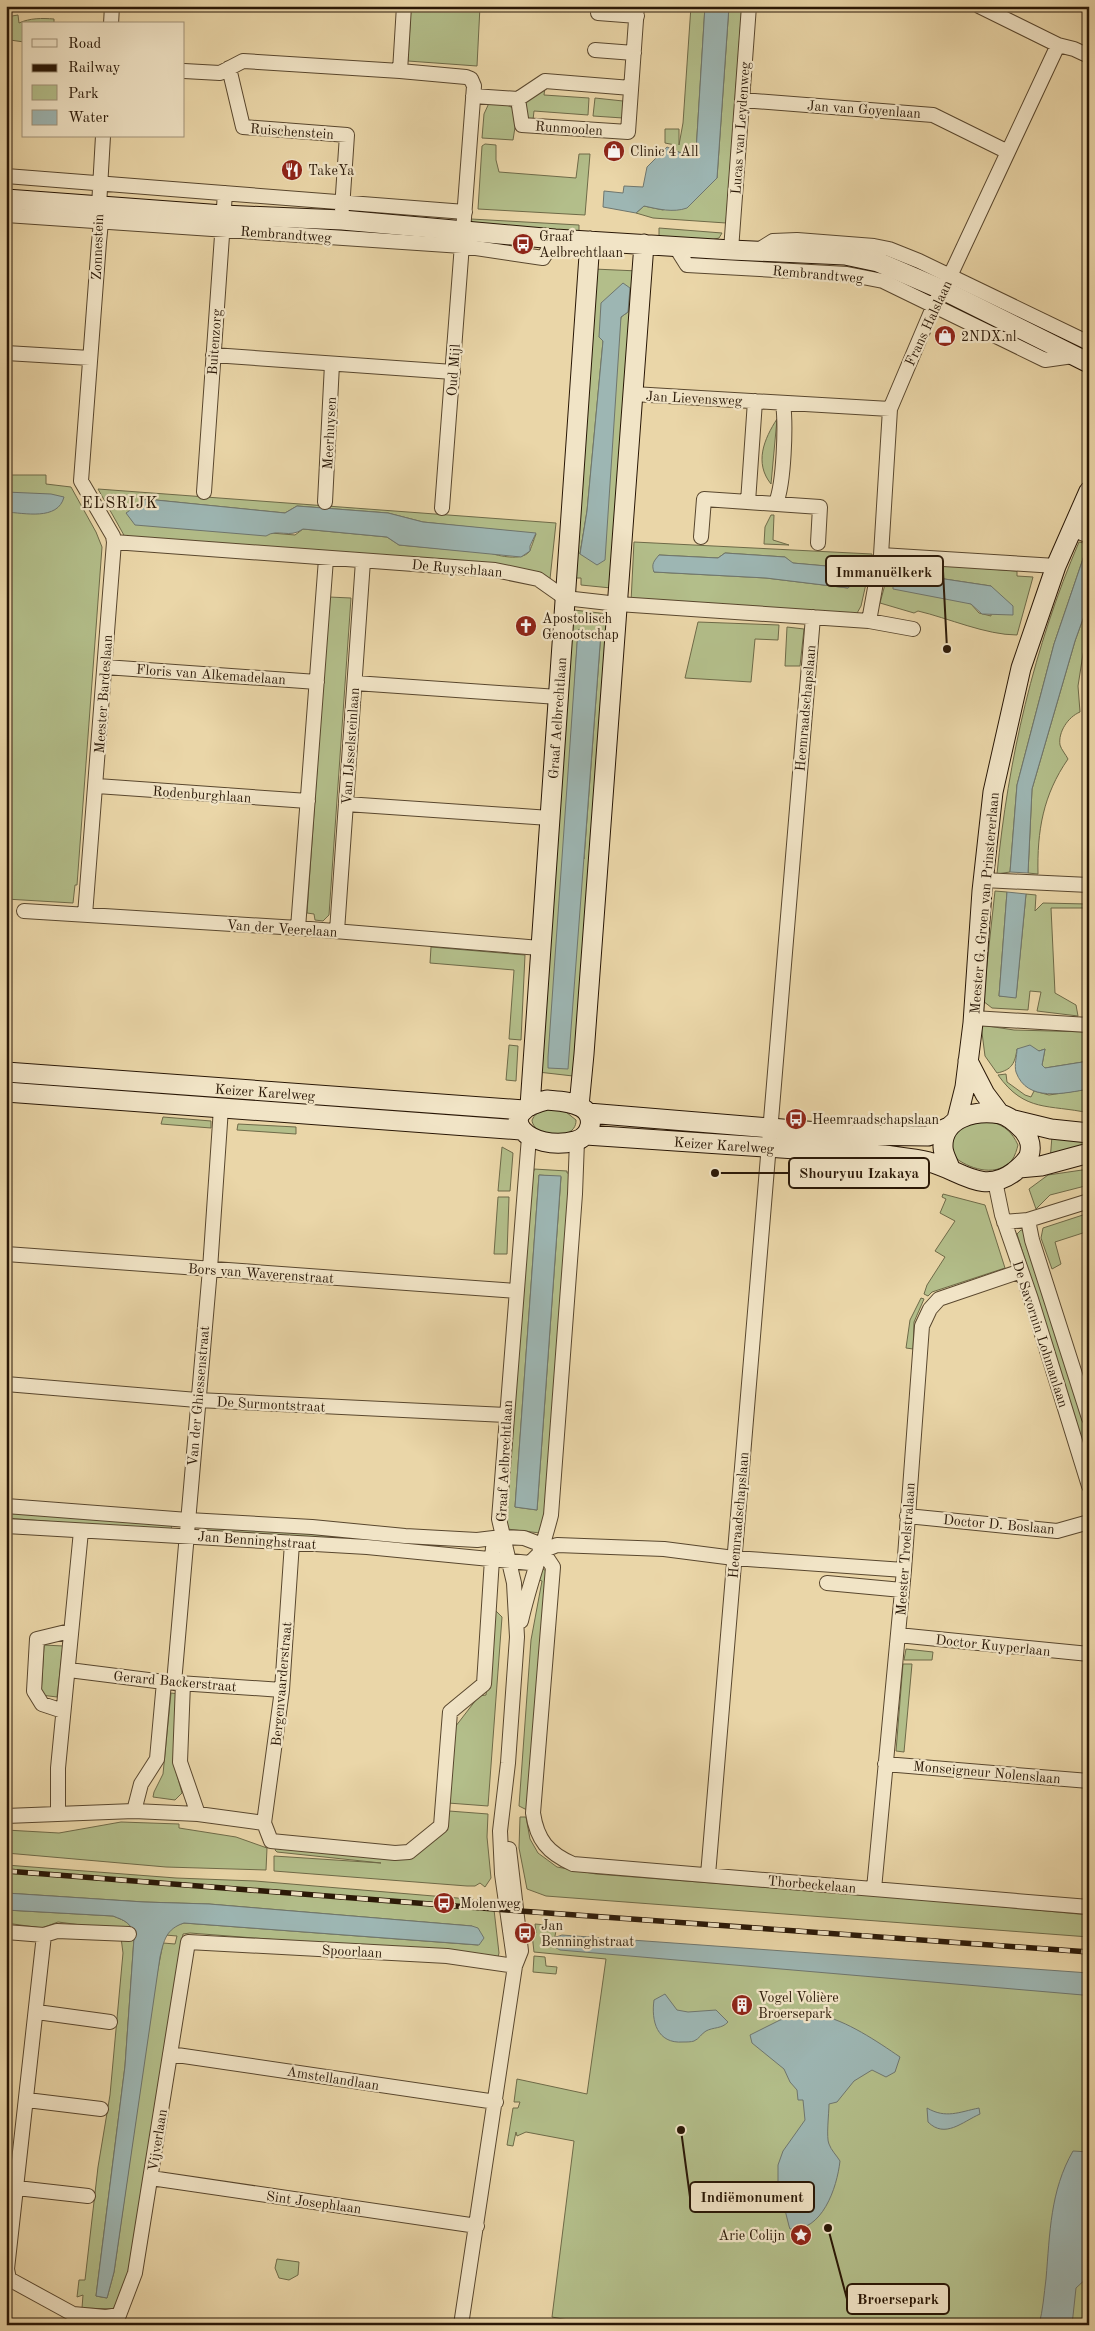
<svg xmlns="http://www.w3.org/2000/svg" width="1095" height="2331" font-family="'Old Standard TT',serif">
<rect width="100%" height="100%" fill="#ead6a8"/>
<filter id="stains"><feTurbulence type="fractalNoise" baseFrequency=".004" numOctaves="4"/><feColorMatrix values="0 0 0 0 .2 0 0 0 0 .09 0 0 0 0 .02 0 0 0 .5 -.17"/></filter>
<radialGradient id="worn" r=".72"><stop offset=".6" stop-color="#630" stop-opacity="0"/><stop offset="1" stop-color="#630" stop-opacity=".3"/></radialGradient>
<path fill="#b3be8a" stroke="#6e6a48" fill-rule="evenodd" d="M411 6H480L477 66 408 61Z
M691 6H705L696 152 681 153 674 150 675 145 665 143V129H679V145L683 123Z
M729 6H742L726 223 653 218 636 213 644 206 663 210 717 178Z
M18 15 19 23C30 18 42 18 54 19V24H24V42L10 40 6 17Z
M545 87 544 95 589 98 588 115 534 111 533 120 528 119 524 102Z
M595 98 623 101V118L593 116Z
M489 103 505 104 513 108 516 121 513 140 482 138 484 114Z
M485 144 496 145V160L499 172 576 178 579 154H590L585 215 478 209 482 146Z
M471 219 579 225V232L473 224Z
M659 228 722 233 719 238 711 240 659 237Z
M594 269 638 271 611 588 581 585V578H571ZM630 288 628 312 621 317 580 554 587 511 603 341 599 337Z
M777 419 771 484C754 463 764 439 777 419Z
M6 475H46V484L71 487 96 532 102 547 77 885H75L73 903 6 899Z
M98 489 556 523 550 579 543 580 125 537ZM145 499 285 513 297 506 388 513 423 522 536 534C534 539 531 549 529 552 521 561 499 556 490 553L399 545 387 537 303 529 295 535 271 533 127 513Z
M771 515H774L773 540 789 545 764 544 765 527Z
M634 542 872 554V557L861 606 856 615 631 602ZM725 553 785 557 792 563 849 568 848 588 766 578 654 572 659 555 718 558Z
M1079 542 1088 544 1054 644 1017 785 1010 872 997 874C1008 759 1034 647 1079 542Z
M896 562 1017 571V576L1033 577 1017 635C986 635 948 618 918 611L914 613 880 603 890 566ZM918 575 991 586V616L979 613 971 604Z
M329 597 351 598 329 915 323 921 315 920 314 914 307 913Z
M1089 602V631L1083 654 1078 686 1080 712C1068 717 1058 732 1060 745 1061 749 1066 755 1068 759 1043 795 1037 831 1038 874L1028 873 1032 789 1075 641Z
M574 610 608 614 573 1076 538 1072ZM578 630 601 632 584 859 571 742Z
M698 622 779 625 778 640 755 639 751 682 685 678Z
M787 627 804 629 800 666H785Z
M995 891 1007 892 999 996 1016 997 1026 894 1036 895 1035 911 1043 903 1087 904V908H1051L1055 993 1076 1005 1078 1016 1037 1011 1041 992 1030 991 1028 1010 992 1008 983 1001Z
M431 947 525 955 521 1040 509 1039 514 970 430 963Z
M981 1025 1014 1030 1089 1032V1061L1045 1068 1042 1065 1045 1049 1039 1051 1017 1049C1015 1063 1012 1070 997 1073L985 1056Z
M509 1045 518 1046 516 1081 506 1080Z
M1006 1074 1007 1082 1025 1095 1031 1097 1034 1091 1049 1095 1089 1089V1113C1049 1104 1025 1113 998 1075Z
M559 1109 566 1112 576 1120C577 1142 533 1138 532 1120 536 1110 548 1109 559 1109Z
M163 1117 211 1121V1128L161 1124Z
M992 1122C1005 1126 1012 1132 1018 1145 1017 1149 1015 1156 1012 1160 998 1177 972 1170 957 1159 947 1143 953 1135 965 1123Z
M238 1124 296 1127V1134L237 1130Z
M1052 1136 1089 1142V1146L1050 1161Z
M502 1147 513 1153 510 1191H498Z
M534 1169 567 1171V1173H570L548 1515 540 1533 507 1529 504 1510 531 1170 534 1171ZM539 1175 561 1177 537 1510 515 1507Z
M1089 1169V1185L1050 1195 1036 1209 1029 1189 1048 1175Z
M943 1194 985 1205 1005 1268 932 1292 928 1296 924 1294 927 1285 945 1257 935 1251 955 1221 940 1213 946 1199 942 1197Z
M498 1197H509L507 1254H494Z
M1089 1213V1231L1055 1242 1061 1264 1052 1269 1041 1238 1043 1228Z
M1021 1230 1027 1231 1089 1430V1466L1017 1234Z
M921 1298 924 1299 914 1322 913 1349 906 1348 910 1320Z
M6 1510 172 1523 171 1531 6 1518Z
M201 1524 403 1539 402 1546 201 1532Z
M542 1569 548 1571 527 1810 519 1806 531 1640 542 1581 539 1580Z
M494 1609 502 1617 488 1806 448 1803 452 1731 479 1696 486 1695Z
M44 1645 63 1646 57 1697 41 1695Z
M906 1649 933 1652 932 1660H904Z
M903 1664H912L904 1752 896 1751Z
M171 1693 179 1694 174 1764 182 1793 175 1800 153 1797 154 1792 163 1774Z
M449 1811 488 1814 487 1837 491 1878 485 1887 480 1883 475 1886H467L274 1871V1856L381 1863 277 1852 275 1850 277 1845 401 1857 447 1826Z
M520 1817H526L530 1839 538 1853 557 1867 596 1874 930 1900 1089 1915V1937L546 1896 527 1889 519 1848Z
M121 1822 179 1824V1828L236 1837 267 1848 266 1870 166 1867 6 1853V1830L59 1833Z
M6 1865 176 1878 255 1881 493 1901 499 1953 498 1957 190 1933 183 1934 127 2284 113 2309 82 2308 83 2295 77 2297 79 2280H85L98 2167 110 2095 123 1953 120 1930 58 1922 42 1928 6 1923V1910L113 1916C126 1921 132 1923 134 1938L125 2066 96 2296 107 2298 114 2272 153 1995 163 1943 175 1944 177 1936 165 1935 174 1926 184 1923 478 1945 472 1926 209 1904 144 1902 6 1893Z
M535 1924 557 1926 553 1946 1089 1993V2325H595L552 2317 574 2141 526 2132 517 2136 516 2132 513 2146 507 2145 513 2108H518L520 2102H514L517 2079 587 2094 606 1959 534 1952 532 1934 536 1933Z
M534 1956 545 1957 546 1966 557 1967 556 1974 533 1972Z
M277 2259 299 2262 298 2275 289 2280 279 2278 275 2268Z"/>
<path fill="#9db6b3" stroke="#6f766e" d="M705 6H729L717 178 687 208C673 213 658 209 644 206L636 213 603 207 604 191 623 193 624 186 643 187 647 167 667 147 681 153 696 152Z
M623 283 630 288 628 312 621 317 605 560 597 565 580 554 587 511 603 341 599 337 601 303Z
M6 492 51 494 64 497C58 521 24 513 6 512Z
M146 499 285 513 297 506 388 513 423 522 536 533 530 546V551L521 557 399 545 387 537 303 529C289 539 278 528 266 536L135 525 126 513Z
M1088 544 1089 602 1075 641 1032 789 1028 873 1010 872 1017 785 1054 644Z
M725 553 785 557 793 563 849 568 855 575C855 581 853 584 848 588L766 578 654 572C651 564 654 561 659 555L718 558Z
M918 575 991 586 1013 606V615L982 614 971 604 893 589V583L897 577Z
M578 630 601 632 568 1069 548 1068V1057Z
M1007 892 1026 894 1016 998 999 996Z
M1030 1045 1039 1051 1045 1049 1042 1065 1045 1068 1089 1061V1089C1065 1093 1027 1103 1016 1072 1014 1065 1017 1056 1017 1049Z
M539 1175 561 1176 537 1510 515 1507Z
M6 1893 144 1902 209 1904 472 1926 478 1928 484 1938 479 1945 184 1923C166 1929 164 1940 160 1957L114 2272 107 2298 96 2296 125 2066 134 1938C132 1923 126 1921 113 1916L6 1910Z
M562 1935 1089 1973V1998L1083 1995 560 1950 553 1946V1938Z
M665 1994 677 2010 688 2012 716 2010 728 2022C722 2029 713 2027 706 2031 702 2033 699 2039 694 2041 691 2042 687 2042 683 2042 657 2044 651 2021 654 2000Z
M799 2015C805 2015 812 2014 819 2015 846 2020 878 2042 900 2057L895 2072 886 2077 872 2070 854 2081 837 2102 829 2104C829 2113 826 2138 829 2144 831 2150 837 2156 840 2161 837 2188 822 2232 790 2229L789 2226 778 2182V2165L783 2151 805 2120 803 2100H798L797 2090 790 2082 784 2069 752 2043 750 2035 780 2020Z
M927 2108C946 2119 959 2112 979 2108L980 2114C962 2122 945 2139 928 2122Z
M1073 2151 1089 2152V2276L1076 2288 1072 2325H1039C1043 2310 1044 2294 1046 2279 1050 2233 1050 2191 1073 2151Z"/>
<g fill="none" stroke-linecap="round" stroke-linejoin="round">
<g stroke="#59472e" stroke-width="16">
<path id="street" d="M404 6 400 71 466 77 471 79 474 86 442 508
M979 6 1058 45 1074 49 1089 56
M598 13 637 16
M111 24 112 6
M595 50 634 53
M229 68 243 127 347 135 342 209
M184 71 220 73 243 61 400 71
M473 96 518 99 545 81 631 88
M518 99 522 125 628 132 637 6
M742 100 933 115 1008 152
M6 176 465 212
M6 215 462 246 543 258 555 239
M675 246 687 265 847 274 883 281 1045 360 1073 356
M731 250 749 6
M757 251 773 241 797 240 874 246 889 249 919 261 1089 343
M6 353 90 358
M213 355 453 372
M633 394 890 409
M204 492 225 193
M325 502 332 364
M748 502 755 401
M776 503C784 483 786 425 783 403
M1072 529 1089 536
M701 537 704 499 820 507 818 543
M114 542 495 570 538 579 565 598 618 604 869 621 913 629
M881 555 1056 566
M869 621 881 555 890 409 934 305 950 276 1058 45
M105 667 317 682
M355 683 558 697
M97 786 308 801
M346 804 550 818
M983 880 1089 885
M24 911 298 928 540 948
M85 915 114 542 113 536 81 481 99 242 101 222 99 206 103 136
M298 928 326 559
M337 931 363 561
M973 1018 1089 1025
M995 1181 1002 1215 1031 1299 1089 1486
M1028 1220 1032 1240 1089 1418
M1004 1222 1028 1220 1089 1201
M6 1254 516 1291
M6 1384 197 1400 506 1415
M6 1506 188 1520 312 1527 405 1536 477 1540 502 1537 524 1538 537 1543 553 1567 533 1813C537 1840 548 1853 573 1864L1089 1907
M907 1516 1057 1531 1089 1522
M6 1526 367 1547 530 1563 542 1551 557 1545 664 1549 734 1558 904 1570
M827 1583 902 1590
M521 1621C529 1585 542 1551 551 1515L575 1194 577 1141
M898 1635 1089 1654
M69 1670 164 1682 282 1690
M174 1683 210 1269 221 1108
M183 1683 180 1762 198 1814
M63 1711 42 1704 34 1691 37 1639 70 1631
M885 1764 1089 1781
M134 1811 141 1784 157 1759 164 1682
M58 1814V1768L81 1531
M6 1816 134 1811 198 1814 264 1823
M264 1823 271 1841 395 1853 409 1852 441 1826 450 1712 484 1684 492 1559 493 1548 502 1537
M264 1823 282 1690 292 1543
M708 1875 813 617
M874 1889 904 1570 922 1326 930 1309 939 1299 1021 1271
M6 1932 44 1935 57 1931 129 1934
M44 1935 7 2269 9 2279 73 2314 106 2317 119 2315 135 2273 188 1942 447 1956 515 1966
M515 1966 502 1874 500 1831 508 1763 517 1637 514 1583 499 1519 529 1137
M37 2012 110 2022
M170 2054 496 2102
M27 2100 101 2109
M151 2178 477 2226
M17 2188 88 2196
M461 2325 515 1966 521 1951 509 1849"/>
</g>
<g stroke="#291706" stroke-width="21">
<path id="secondary" d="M6 199 223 215 342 220 555 239 731 250 845 255 878 262 943 290 1089 363
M968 1061 985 1094 1000 1114
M6 1072 524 1110
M6 1092 521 1130
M547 1100C558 1101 570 1101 581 1107 597 1116 591 1137 575 1141 531 1153 488 1114 547 1100Z
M530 1106 590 241
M579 1106 584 1054 644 244
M588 1113 854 1135 928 1136 949 1127
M957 1119 965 1087 973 1023 982 891 993 792 1021 668 1056 566 1089 491
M1014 1120 1051 1129 1089 1133
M586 1135 884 1155C899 1157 914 1158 929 1162 959 1169 982 1196 1014 1172 1019 1168 1026 1162 1029 1156 1032 1146 1030 1139 1024 1131 1017 1124 1010 1116 1000 1114 976 1110 942 1117 943 1147 943 1154 948 1162 950 1168
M1019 1168 1041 1166 1089 1153"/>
</g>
<use href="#street" stroke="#f1e4c6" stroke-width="14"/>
<use href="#secondary" stroke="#f1e4c6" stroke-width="19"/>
<g stroke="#291706" stroke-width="5.5">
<path id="rail" d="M6 1871 520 1911 1089 1952"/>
</g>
<use href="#rail" stroke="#f1e4c6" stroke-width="4" stroke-dasharray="11" stroke-linecap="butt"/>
</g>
<defs>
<g id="shop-disc" transform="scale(1.125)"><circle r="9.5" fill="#8f2418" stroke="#f1e4c6"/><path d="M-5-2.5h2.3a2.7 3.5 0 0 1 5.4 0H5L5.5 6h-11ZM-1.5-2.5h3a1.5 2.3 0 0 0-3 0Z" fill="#fff"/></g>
<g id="restaurant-disc" transform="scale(1.125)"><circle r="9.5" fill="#8f2418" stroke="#f1e4c6"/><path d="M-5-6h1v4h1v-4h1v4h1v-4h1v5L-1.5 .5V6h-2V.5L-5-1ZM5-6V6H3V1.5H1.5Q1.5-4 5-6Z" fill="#fff"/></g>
<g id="bus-disc" transform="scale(1.125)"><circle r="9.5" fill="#8f2418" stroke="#f1e4c6"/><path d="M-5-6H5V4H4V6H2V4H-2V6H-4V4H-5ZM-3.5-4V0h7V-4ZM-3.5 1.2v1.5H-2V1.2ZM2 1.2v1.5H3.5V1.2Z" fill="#fff"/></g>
<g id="church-disc" transform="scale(1.125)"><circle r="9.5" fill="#8f2418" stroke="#f1e4c6"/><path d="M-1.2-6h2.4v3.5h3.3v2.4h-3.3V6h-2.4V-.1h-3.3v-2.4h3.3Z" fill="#fff"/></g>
<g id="building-disc" transform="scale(1.125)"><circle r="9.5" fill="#8f2418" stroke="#f1e4c6"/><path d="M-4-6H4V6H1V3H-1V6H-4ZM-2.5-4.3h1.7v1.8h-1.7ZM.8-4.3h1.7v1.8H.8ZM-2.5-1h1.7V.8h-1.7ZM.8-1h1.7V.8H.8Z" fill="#fff"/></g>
<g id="sight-disc" transform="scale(1.125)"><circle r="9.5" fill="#8f2418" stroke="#f1e4c6"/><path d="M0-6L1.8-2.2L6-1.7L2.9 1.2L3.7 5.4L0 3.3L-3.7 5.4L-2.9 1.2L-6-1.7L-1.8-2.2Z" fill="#fff"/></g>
</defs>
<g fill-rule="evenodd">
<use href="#shop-disc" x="614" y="151"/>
<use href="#restaurant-disc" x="292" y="170"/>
<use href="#bus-disc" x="523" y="244"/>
<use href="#shop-disc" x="945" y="336"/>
<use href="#church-disc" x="526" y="626"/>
<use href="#bus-disc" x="796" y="1119"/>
<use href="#bus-disc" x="444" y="1903"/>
<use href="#bus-disc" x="525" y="1933"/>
<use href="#building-disc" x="742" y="2005"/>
<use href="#sight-disc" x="801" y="2235"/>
</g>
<g text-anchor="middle" stroke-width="4.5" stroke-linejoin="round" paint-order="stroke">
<g font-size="14" fill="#291706" stroke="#f1e4c6">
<text transform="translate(864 109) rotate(4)" y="5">Jan van Goyenlaan</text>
<text transform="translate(569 128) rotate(4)" y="5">Runmoolen</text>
<text transform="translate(740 128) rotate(-86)" y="5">Lucas van Leydenweg</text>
<text transform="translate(292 131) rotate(4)" y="5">Ruischenstein</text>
<text transform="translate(286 234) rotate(4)" y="5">Rembrandtweg</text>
<text transform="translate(97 247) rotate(-88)" y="5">Zonnestein</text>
<text transform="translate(818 274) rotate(5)" y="5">Rembrandtweg</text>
<text transform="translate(928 323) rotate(-65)" y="5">Frans Halslaan</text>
<text transform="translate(214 342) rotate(-86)" y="5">Buitenzorg</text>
<text transform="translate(453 370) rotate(-86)" y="5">Oud Mijl</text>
<text transform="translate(694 398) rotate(3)" y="5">Jan Lievensweg</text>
<text transform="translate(329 433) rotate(-87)" y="5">Meerhuysen</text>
<text transform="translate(457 568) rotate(5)" y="5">De Ruyschlaan</text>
<text transform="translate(211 674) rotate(4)" y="5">Floris van Alkemadelaan</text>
<text transform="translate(103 694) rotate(-86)" y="5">Meester Bardeslaan</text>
<text transform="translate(805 708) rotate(-85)" y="5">Heemraadschapslaan</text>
<text transform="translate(557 718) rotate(-86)" y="5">Graaf Aelbrechtlaan</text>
<text transform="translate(350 746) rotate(-86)" y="5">Van IJsselsteinlaan</text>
<text transform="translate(202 794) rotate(4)" y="5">Rodenburghlaan</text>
<text transform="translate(984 903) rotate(-85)" y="5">Meester G. Groen van Prinstererlaan</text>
<text transform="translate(282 928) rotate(4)" y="5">Van der Veerelaan</text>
<text transform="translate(265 1092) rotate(4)" y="5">Keizer Karelweg</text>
<text transform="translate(724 1145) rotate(4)" y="5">Keizer Karelweg</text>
<text transform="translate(261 1273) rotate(4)" y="5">Bors van Waverenstraat</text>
<text transform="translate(1041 1334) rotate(72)" y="5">De Savornin Lohmanlaan</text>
<text transform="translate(198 1396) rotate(-85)" y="5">Van der Ghiessenstraat</text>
<text transform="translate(271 1404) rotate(3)" y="5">De Surmontstraat</text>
<text transform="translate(504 1461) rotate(-87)" y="5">Graaf Aelbrechtlaan</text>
<text transform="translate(738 1515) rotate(-85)" y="5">Heemraadschapslaan</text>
<text transform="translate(999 1524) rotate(5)" y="5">Doctor D. Boslaan</text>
<text transform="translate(257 1540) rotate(4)" y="5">Jan Benninghstraat</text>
<text transform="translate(905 1549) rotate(-86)" y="5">Meester Troelstralaan</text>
<text transform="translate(993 1645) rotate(6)" y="5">Doctor Kuyperlaan</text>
<text transform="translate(175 1681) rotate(5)" y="5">Gerard Backerstraat</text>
<text transform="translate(281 1684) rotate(-85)" y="5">Bergenvaarderstraat</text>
<text transform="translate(987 1772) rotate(5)" y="5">Monseigneur Nolenslaan</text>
<text transform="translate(812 1884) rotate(5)" y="5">Thorbeckelaan</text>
<text transform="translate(352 1951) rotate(3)" y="5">Spoorlaan</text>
<text transform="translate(333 2078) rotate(9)" y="5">Amstellandlaan</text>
<text transform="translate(157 2140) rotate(-81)" y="5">Vijverlaan</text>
<text transform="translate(314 2202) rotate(8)" y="5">Sint Josephlaan</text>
</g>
<g font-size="14" fill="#291706" stroke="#f1e4c6" text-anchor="start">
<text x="630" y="156">Clinic 4 All</text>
<text x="308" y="175">TakeYa</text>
<text x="539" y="241">Graaf<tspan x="539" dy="16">Aelbrechtlaan</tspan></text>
<text x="961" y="341">2NDX.nl</text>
<text x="542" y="623">Apostolisch<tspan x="542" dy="16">Genootschap</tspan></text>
<text x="812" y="1124">Heemraadschapslaan</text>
<text x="460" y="1908">Molenweg</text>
<text x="541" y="1930">Jan<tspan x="541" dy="16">Benninghstraat</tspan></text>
<text x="758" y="2002">Vogel Volière<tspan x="758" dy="16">Broersepark</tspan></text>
<text x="785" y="2240" text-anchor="end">Arie Colijn</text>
</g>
<g font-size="16" letter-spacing="1" fill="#291706" stroke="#f1e4c6">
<text x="120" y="508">ELSRIJK</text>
</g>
</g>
<path fill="none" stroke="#291706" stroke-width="2" d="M947 649L943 571M715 1173L789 1173M681 2130L690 2197M828 2228L847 2299"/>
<g fill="#291706" stroke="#f1e4c6" stroke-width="2">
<circle cx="947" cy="649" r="5"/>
<circle cx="715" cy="1173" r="5"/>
<circle cx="681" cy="2130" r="5"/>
<circle cx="828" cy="2228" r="5"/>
</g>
<g fill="#f1e4c6" stroke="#291706" stroke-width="2">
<rect x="826" y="556" width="117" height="30" rx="5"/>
<rect x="789" y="1158" width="140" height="30" rx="5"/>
<rect x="690" y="2182" width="124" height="30" rx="5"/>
<rect x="847" y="2284" width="102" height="30" rx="5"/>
</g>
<g font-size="15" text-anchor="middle" font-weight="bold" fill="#291706">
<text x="884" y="577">Immanuëlkerk</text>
<text x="859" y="1178">Shouryuu Izakaya</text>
<text x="752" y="2202">Indiëmonument</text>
<text x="898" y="2304">Broersepark</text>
</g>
<rect width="1095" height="2331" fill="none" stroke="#ead6a8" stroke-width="25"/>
<rect x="8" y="8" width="1080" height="2316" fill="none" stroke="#291706" stroke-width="2.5"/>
<rect x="12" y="12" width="1070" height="2306" fill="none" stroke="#291706"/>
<rect x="22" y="22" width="162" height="115" fill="#f1e4c6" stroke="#a19279"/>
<rect x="32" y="39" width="25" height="8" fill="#f1e4c6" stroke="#a19279"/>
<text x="68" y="48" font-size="15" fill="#291706">Road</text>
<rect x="32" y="64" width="25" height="8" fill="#291706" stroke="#a19279"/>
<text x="68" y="72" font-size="15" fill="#291706">Railway</text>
<rect x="32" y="85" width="25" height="15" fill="#b3be8a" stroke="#a19279"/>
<text x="68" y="98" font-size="15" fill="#291706">Park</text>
<rect x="32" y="110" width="25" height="15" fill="#9db6b3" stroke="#a19279"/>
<text x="68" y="122" font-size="15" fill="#291706">Water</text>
<rect width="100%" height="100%" filter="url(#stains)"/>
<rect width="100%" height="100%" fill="url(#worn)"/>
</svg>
